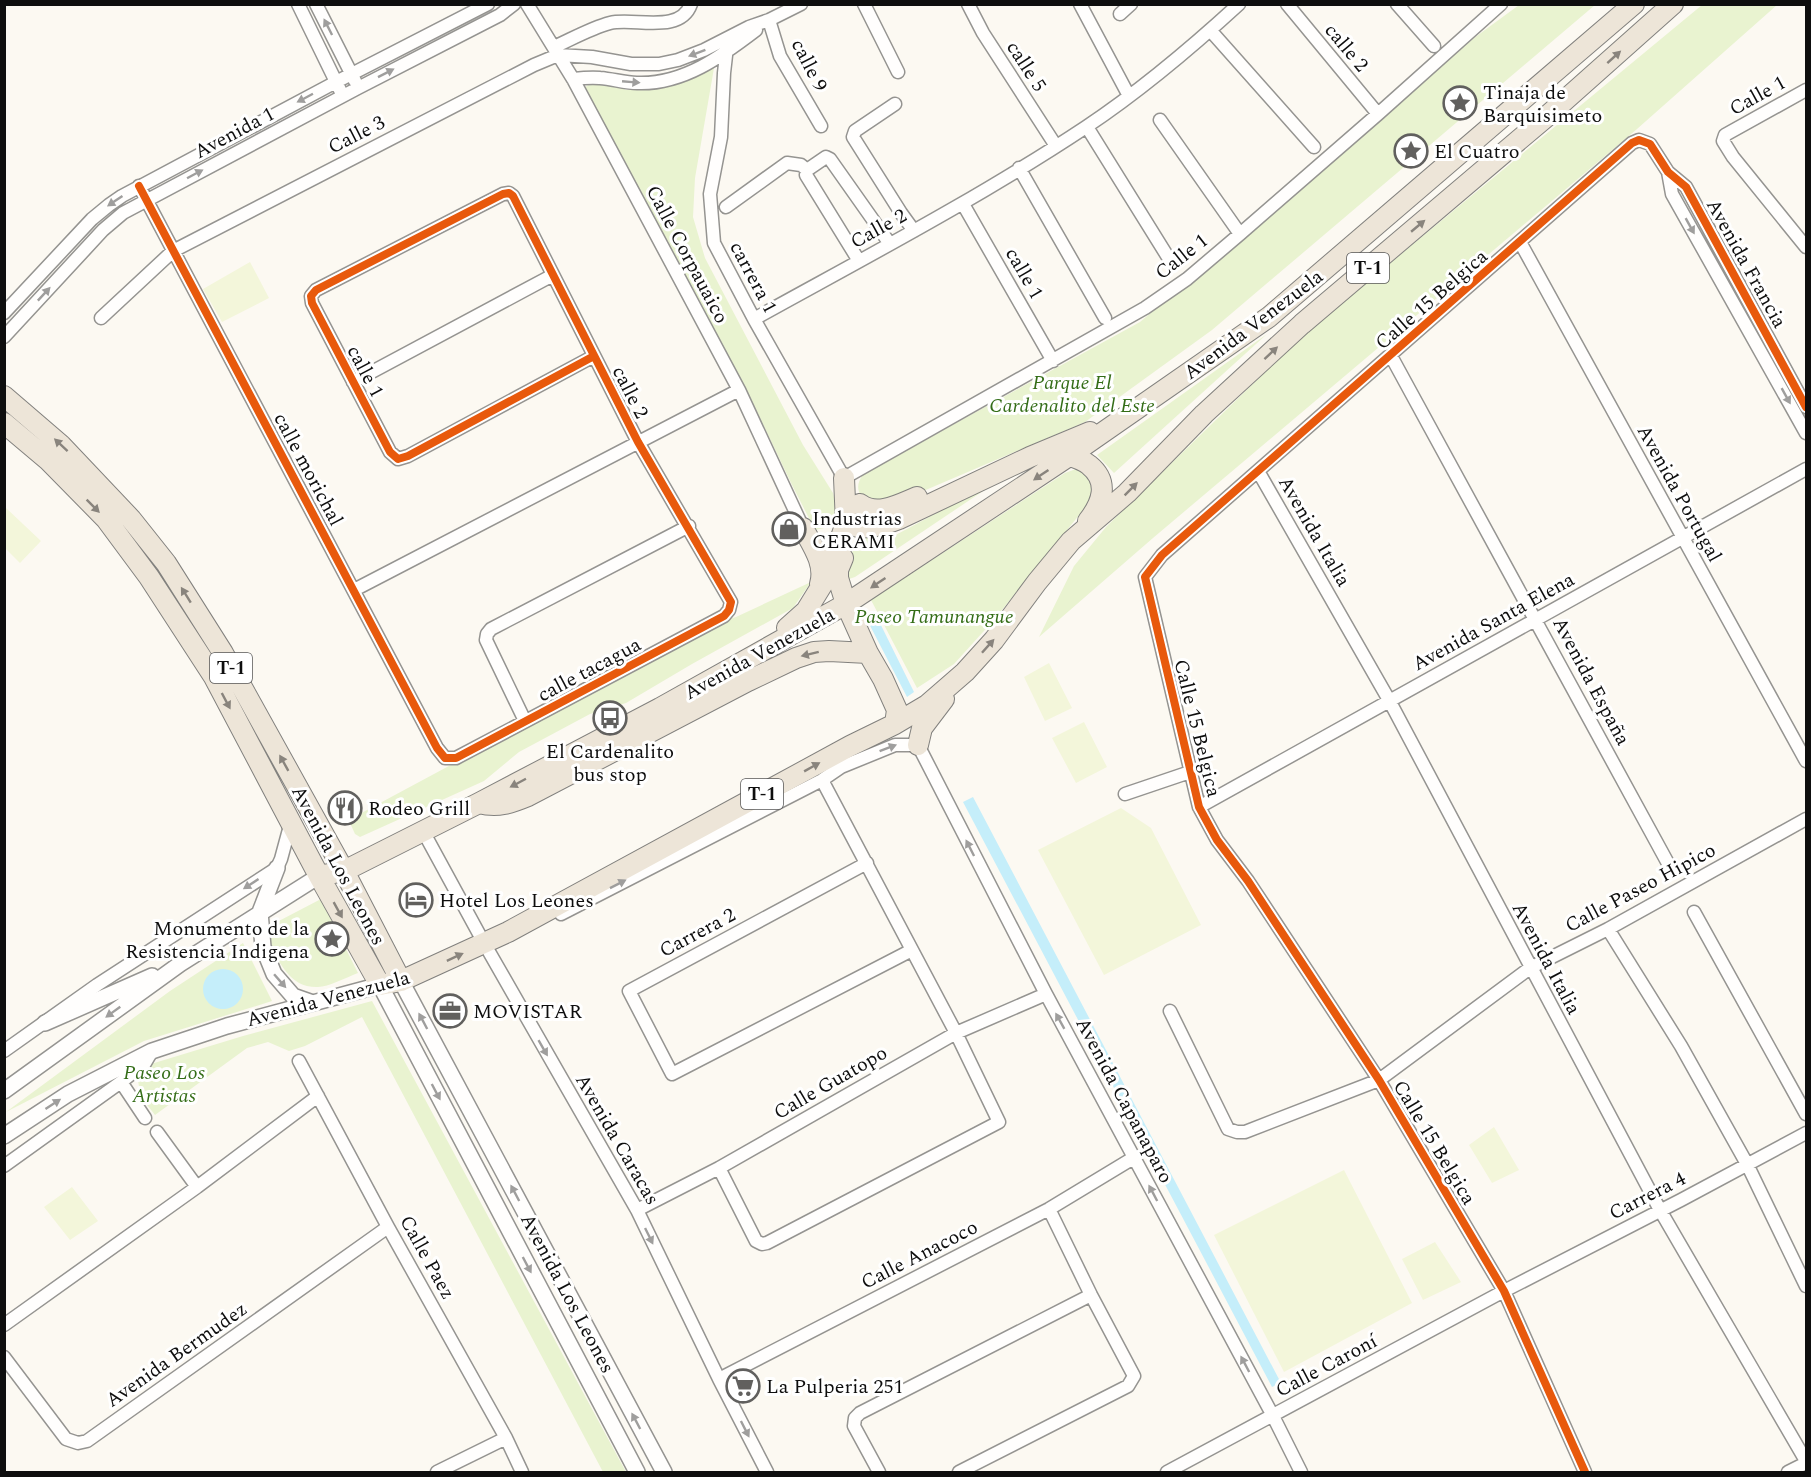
<svg xmlns="http://www.w3.org/2000/svg" width="1811" height="1477" font-family="Spectral,serif">
<rect width="100%" height="100%" fill="#fcf9f2"/>
<path fill="#e9f3d0" d="M1519 5H1595L1212 330 1085 422 893 504 863 499C856 489 857 484 863 474L1140 322 1474 38Z
M1702 5H1777L1637 129 1153 538 1039 637 1074 566 1106 527 1302 336Z
M714 68 695 178 693 217 705 258 803 445 833 493 837 509 831 523 824 528 815 530 792 485 748 393 582 89 598 79 617 85 626 90 653 88 703 70Z
M1267 334 1114 473 1097 455Z
M1076 469 1090 472 1096 482 1093 498 993 621 954 664 917 688 871 600 1065 473Z
M1004 477 855 577 849 579 844 578 843 567 864 533H879L881 540 890 538Z
M811 582 793 608 692 664 626 703 590 714 519 752 484 781 360 837 355 834 350 823 354 817 711 625 736 617Z
M321 899 358 973C347 977 328 987 318 987 290 988 280 963 269 943L275 923Z
M243 943 272 1001 144 1041 6 1112 170 991Z
M372 1001 626 1472H603L362 1017 305 1046 289 1051 268 1042 247 1048 155 1115 141 1097 138 1081 151 1064 243 1036Z"/>
<path fill="#f3f6da" d="M250 262 269 298 222 322 203 289Z
M5 507 41 541 20 563 5 548Z
M1049 663 1072 708 1045 721 1024 677Z
M1084 722 1107 767 1076 783 1052 738Z
M1121 808 1151 828 1201 925 1104 975 1038 850Z
M1494 1127 1519 1170 1492 1183 1469 1145Z
M1344 1170 1412 1303 1284 1372 1214 1235Z
M72 1187 98 1221 70 1240 44 1207Z
M1435 1242 1461 1282 1423 1300 1402 1259Z"/>
<path fill="#c5eefa" d="M874 611 914 692 907 697 865 616Z
M973 797 1281 1383 1272 1387 963 802Z
M203 989a20 20 0 1 1 40 0a20 20 0 1 1-40 0Z"/>
<g fill="none" stroke-linecap="round" stroke-linejoin="round">
<g stroke="#959491" stroke-width="15">
<path id="minor" d="M298 4 340 90
M316 4 355 81
M527 4 573 79 739 390 803 528
M864 4 898 72
M968 4 983 33 1056 146
M1080 4 1129 96
M1287 4 1378 114
M1397 4 1434 46
M1120 14 1131 4
M769 20 780 56 821 126
M1210 30 1314 147
M728 38 724 73 721 137 710 194 714 243 754 319 844 478 1145 308 1187 279 1240 234 1378 114 1501 4
M554 47C572 39 591 28 610 23 633 17 680 35 691 4
M573 79C582 78 591 77 600 78 613 79 625 83 637 83 683 85 722 56 756 30
M1806 90 1725 135 1723 141 1733 157 1806 247
M895 104 855 131 853 137 901 213 914 231
M1160 120 1240 234
M1087 127 1171 262
M1019 168 1105 318
M1668 172 1672 194 1806 433
M139 186 437 748 445 758H456L724 616 729 610 731 602 638 442 513 196 509 193 503 194 316 290 311 296 312 303 390 452 398 459 408 456 594 356
M963 204 1053 361
M726 207 787 163 801 165 807 170
M1520 242 1806 761
M859 261 806 175 807 170 826 157 830 159 890 244
M4 313 92 219 109 205 122 196 336 82 488 4
M101 318 173 251 534 65 558 55 592 57 631 64H659L678 60 704 50 749 27 769 20 801 4
M754 319C866 257 979 198 1086 127 1140 91 1191 48 1239 4
M4 337 103 230 123 213 358 88 500 15 514 4
M1391 356 1670 867
M353 382 553 275
M1258 471 1389 700 1660 1210 1806 1461
M354 590 739 390
M525 721 486 640 487 634 491 629 689 526
M1125 794 1190 772
M1199 807 1806 469
M423 831 484 943 637 1210 719 1379 767 1472
M867 863 629 991 672 1074 912 950
M1694 912 1806 1114
M561 914 822 780 841 767 895 745H918L1046 994 1273 1416 1301 1472
M1608 929 1681 1046 1747 1164 1806 1286
M1170 1011 1228 1129 1237 1132H1245L1379 1080 1530 968 1608 929 1806 819
M4 1051 97 985 277 868 281 859 291 822
M299 1061 388 1227 506 1438 522 1472
M121 1082 145 1118
M157 1132 197 1187
M4 1166 121 1082 145 1063 152 1051
M719 1168 756 1241 762 1244 767 1243 999 1122 956 1033 822 780
M637 1210 719 1168 956 1033 1046 994
M4 1325 197 1187 318 1096
M4 1357 66 1439 78 1443 87 1441 388 1227
M719 1379 1049 1209 1135 1157
M437 1472 506 1438
M879 1472 854 1426 855 1418 860 1413 1091 1295
M959 1472 1128 1386 1134 1376 1091 1295 1049 1209
M1167 1472 1504 1291 1681 1200 1806 1133
M1585 1472 1504 1291 1379 1080 1248 881 1217 840 1199 807 1145 577 1162 555 1632 143 1639 140 1650 144 1668 172 1686 187 1806 407
M1788 1472 1806 1463"/>
</g>
<g stroke="#959491" stroke-width="18">
<path id="tertiary" d="M277 868 260 912 263 947 274 974 293 996 313 1003
M401 981 664 1472
M45 1023 152 976
M4 1091 180 964 319 876
M4 1136 68 1094 152 1051 227 1026 380 985 637 1472"/>
</g>
<g stroke="#82817e" stroke-width="22">
<path id="primary" d="M4 396 61 445 131 519 166 563 223 653 344 871 401 981
M4 423 48 460 106 519 149 577 214 677 319 876 380 985 401 981 508 932 850 746 895 724 927 705 965 672 994 640 1037 582 1071 541 1127 493 1204 414 1302 324 1546 117 1673 4
M1061 453C1070 456 1082 459 1089 465 1110 482 1102 503 1088 521
M860 504C877 517 900 504 917 497
M858 527C872 529 886 524 899 519L1030 457 1090 432
M803 528C812 545 826 564 820 584
M843 558 838 570V578L846 604 868 653 883 679 897 710 895 724
M787 628 806 611 827 577 846 523 844 478
M918 745 922 728 944 699
M479 803C498 808 511 803 528 796L748 681 796 658 814 652 829 651 868 653
M319 876 344 871 479 803 660 708 846 604 1069 456 1269 317 1634 4"/>
</g>
<use href="#minor" stroke="#fffefd" stroke-width="12"/>
<use href="#tertiary" stroke="#fffefd" stroke-width="15"/>
<use href="#primary" stroke="#ede5d8" stroke-width="20"/>
<g stroke="#fff" stroke-width="11">
<path id="cycleway" d="M139 186 437 748 445 758H456L724 616 729 610 731 602 638 442 513 196 509 193 503 194 316 290 311 296 312 303 390 452 398 459 408 456 594 356
M1585 1472 1504 1291 1379 1080 1248 881 1217 840 1199 807 1145 577 1162 555 1632 143 1639 140 1650 144 1668 172 1686 187 1806 407"/>
</g>
<use href="#cycleway" stroke="#e8590c" stroke-width="8"/>
</g>
<defs><path id="oneway-solid" d="M-6-.8H1V-3.2L6.5 0L1 3.2V.8H-6Z" transform="scale(1.5)"/></defs>
<g fill="#9f9e9d">
<use href="#oneway-solid" transform="translate(328 27) rotate(-117)"/>
<use href="#oneway-solid" transform="translate(697 53) rotate(159)"/>
<use href="#oneway-solid" transform="translate(386 73) rotate(-27)"/>
<use href="#oneway-solid" transform="translate(631 82) rotate(5)"/>
<use href="#oneway-solid" transform="translate(305 98) rotate(152)"/>
<use href="#oneway-solid" transform="translate(195 174) rotate(-28)"/>
<use href="#oneway-solid" transform="translate(115 201) rotate(146)"/>
<use href="#oneway-solid" transform="translate(1690 226) rotate(61)"/>
<use href="#oneway-solid" transform="translate(44 294) rotate(-47)"/>
<use href="#oneway-solid" transform="translate(1786 396) rotate(61)"/>
<use href="#oneway-solid" transform="translate(888 748) rotate(-21)"/>
<use href="#oneway-solid" transform="translate(970 848) rotate(-117)"/>
<use href="#oneway-solid" transform="translate(251 884) rotate(147)"/>
<use href="#oneway-solid" transform="translate(618 884) rotate(-27)"/>
<use href="#oneway-solid" transform="translate(280 981) rotate(49)"/>
<use href="#oneway-solid" transform="translate(113 1012) rotate(144)"/>
<use href="#oneway-solid" transform="translate(423 1021) rotate(-118)"/>
<use href="#oneway-solid" transform="translate(1060 1021) rotate(-119)"/>
<use href="#oneway-solid" transform="translate(543 1048) rotate(60)"/>
<use href="#oneway-solid" transform="translate(436 1092) rotate(62)"/>
<use href="#oneway-solid" transform="translate(53 1104) rotate(-33)"/>
<use href="#oneway-solid" transform="translate(515 1193) rotate(-118)"/>
<use href="#oneway-solid" transform="translate(1153 1193) rotate(-118)"/>
<use href="#oneway-solid" transform="translate(649 1236) rotate(64)"/>
<use href="#oneway-solid" transform="translate(527 1265) rotate(62)"/>
<use href="#oneway-solid" transform="translate(1245 1364) rotate(-118)"/>
<use href="#oneway-solid" transform="translate(636 1421) rotate(-118)"/>
<use href="#oneway-solid" transform="translate(745 1429) rotate(63)"/>
</g>
<g fill="#89847d">
<use href="#oneway-solid" transform="translate(1614 57) rotate(-42)"/>
<use href="#oneway-solid" transform="translate(1418 226) rotate(-40)"/>
<use href="#oneway-solid" transform="translate(1271 353) rotate(-43)"/>
<use href="#oneway-solid" transform="translate(61 445) rotate(-137)"/>
<use href="#oneway-solid" transform="translate(1041 475) rotate(146)"/>
<use href="#oneway-solid" transform="translate(1131 489) rotate(-45)"/>
<use href="#oneway-solid" transform="translate(93 506) rotate(45)"/>
<use href="#oneway-solid" transform="translate(878 583) rotate(146)"/>
<use href="#oneway-solid" transform="translate(186 595) rotate(-122)"/>
<use href="#oneway-solid" transform="translate(988 646) rotate(-48)"/>
<use href="#oneway-solid" transform="translate(810 654) rotate(166)"/>
<use href="#oneway-solid" transform="translate(226 701) rotate(62)"/>
<use href="#oneway-solid" transform="translate(284 763) rotate(-119)"/>
<use href="#oneway-solid" transform="translate(812 767) rotate(-29)"/>
<use href="#oneway-solid" transform="translate(518 783) rotate(152)"/>
<use href="#oneway-solid" transform="translate(338 910) rotate(61)"/>
<use href="#oneway-solid" transform="translate(455 957) rotate(-25)"/>
</g>
<defs>
<g id="sight-ring" transform="scale(1.725)"><circle r="9.5" fill="#fff" stroke="#61605e" stroke-width="1.5"/><path d="M0-6L1.8-2.2L6-1.7L2.9 1.2L3.7 5.4L0 3.3L-3.7 5.4L-2.9 1.2L-6-1.7L-1.8-2.2Z" fill="#61605e"/></g>
<g id="shop-ring" transform="scale(1.725)"><circle r="9.5" fill="#fff" stroke="#61605e" stroke-width="1.5"/><path d="M-5-2.5h2.3a2.7 3.5 0 0 1 5.4 0H5L5.5 6h-11ZM-1.5-2.5h3a1.5 2.3 0 0 0-3 0Z" fill="#61605e"/></g>
<g id="bus-ring" transform="scale(1.725)"><circle r="9.5" fill="#fff" stroke="#61605e" stroke-width="1.5"/><path d="M-5-6H5V4H4V6H2V4H-2V6H-4V4H-5ZM-3.5-4V0h7V-4ZM-3.5 1.2v1.5H-2V1.2ZM2 1.2v1.5H3.5V1.2Z" fill="#61605e"/></g>
<g id="restaurant-ring" transform="scale(1.725)"><circle r="9.5" fill="#fff" stroke="#61605e" stroke-width="1.5"/><path d="M-5-6h1v4h1v-4h1v4h1v-4h1v5L-1.5 .5V6h-2V.5L-5-1ZM5-6V6H3V1.5H1.5Q1.5-4 5-6Z" fill="#61605e"/></g>
<g id="hotel-ring" transform="scale(1.725)"><circle r="9.5" fill="#fff" stroke="#61605e" stroke-width="1.5"/><path d="M-6-4.5h1.5V1H6V5H4.5V3h-9V5H-6ZM-4 0a1.8 1.8 0 1 1 3.6 0ZM.5 0V-2.5h3Q6-2.5 6 0Z" fill="#61605e"/></g>
<g id="office-ring" transform="scale(1.725)"><circle r="9.5" fill="#fff" stroke="#61605e" stroke-width="1.5"/><path d="M-6-3h4V-5.5h4V-3h4V5H-6ZM-1-4.5V-3h2v-1.5ZM-6 0V1H6V0Z" fill="#61605e"/></g>
<g id="supermarket-ring" transform="scale(1.725)"><circle r="9.5" fill="#fff" stroke="#61605e" stroke-width="1.5"/><path d="M-6-5.5h2.5l.6 2H6L4.5 2H-2.5L-4.4-4H-6ZM-1.5 3.2a1.3 1.3 0 1 0 .1 0ZM3 3.2a1.3 1.3 0 1 0 .1 0Z" fill="#61605e"/></g>
</defs>
<g fill-rule="evenodd">
<use href="#sight-ring" x="1460" y="103"/>
<use href="#sight-ring" x="1411" y="151"/>
<use href="#shop-ring" x="789" y="529"/>
<use href="#bus-ring" x="610" y="718"/>
<use href="#restaurant-ring" x="345" y="808"/>
<use href="#hotel-ring" x="416" y="900"/>
<use href="#sight-ring" x="332" y="939"/>
<use href="#office-ring" x="450" y="1011"/>
<use href="#supermarket-ring" x="743" y="1386"/>
</g>
<g text-anchor="middle" stroke-width="6" stroke-linejoin="round" paint-order="stroke">
<g fill="#fff" stroke="#565656" stroke-width="1.5">
<rect x="1347" y="253" width="42" height="30" rx="4.5"/>
<rect x="210" y="653" width="42" height="30" rx="4.5"/>
<rect x="741" y="779" width="42" height="30" rx="4.5"/>
</g>
<g font-size="18" font-weight="bold" fill="#0e0e0e">
<text x="1368" y="274">T-1</text>
<text x="231" y="674">T-1</text>
<text x="762" y="800">T-1</text>
</g>
<g font-size="20" fill="#0e0e0e" stroke="#fff">
<text transform="translate(1347 47) rotate(50)" y="7">calle 2</text>
<text transform="translate(810 65) rotate(63)" y="7">calle 9</text>
<text transform="translate(1027 66) rotate(57)" y="7">calle 5</text>
<text transform="translate(1757 95) rotate(-29)" y="7">Calle 1</text>
<text transform="translate(234 132) rotate(-28)" y="7">Avenida 1</text>
<text transform="translate(356 134) rotate(-27)" y="7">Calle 3</text>
<text transform="translate(878 228) rotate(-29)" y="7">Calle 2</text>
<text transform="translate(688 254) rotate(62)" y="7">Calle Corpauaico</text>
<text transform="translate(1181 256) rotate(-38)" y="7">Calle 1</text>
<text transform="translate(1747 263) rotate(61)" y="7">Avenida Francia</text>
<text transform="translate(1025 273) rotate(60)" y="7">calle 1</text>
<text transform="translate(754 277) rotate(62)" y="7">carrera 1</text>
<text transform="translate(1431 299) rotate(-41)" y="7">Calle 15 Belgica</text>
<text transform="translate(1253 324) rotate(-37)" y="7">Avenida Venezuela</text>
<text transform="translate(366 371) rotate(62)" y="7">calle 1</text>
<text transform="translate(631 392) rotate(63)" y="7">calle 2</text>
<text transform="translate(309 469) rotate(62)" y="7">calle morichal</text>
<text transform="translate(1680 493) rotate(61)" y="7">Avenida Portugal</text>
<text transform="translate(1315 531) rotate(60)" y="7">Avenida Italia</text>
<text transform="translate(1493 621) rotate(-29)" y="7">Avenida Santa Elena</text>
<text transform="translate(759 653) rotate(-29)" y="7">Avenida Venezuela</text>
<text transform="translate(589 669) rotate(-28)" y="7">calle tacagua</text>
<text transform="translate(1592 681) rotate(62)" y="7">Avenida España</text>
<text transform="translate(1198 728) rotate(76)" y="7">Calle 15 Belgica</text>
<text transform="translate(339 865) rotate(62)" y="7">Avenida Los Leones</text>
<text transform="translate(1640 887) rotate(-28)" y="7">Calle Paseo Hipico</text>
<text transform="translate(697 932) rotate(-28)" y="7">Carrera 2</text>
<text transform="translate(1547 958) rotate(62)" y="7">Avenida Italia</text>
<text transform="translate(328 998) rotate(-15)" y="7">Avenida Venezuela</text>
<text transform="translate(830 1082) rotate(-30)" y="7">Calle Guatopo</text>
<text transform="translate(1125 1100) rotate(62)" y="7">Avenida Capanaparo</text>
<text transform="translate(618 1139) rotate(60)" y="7">Avenida Caracas</text>
<text transform="translate(1435 1142) rotate(59)" y="7">Calle 15 Belgica</text>
<text transform="translate(1647 1195) rotate(-27)" y="7">Carrera 4</text>
<text transform="translate(919 1254) rotate(-27)" y="7">Calle Anacoco</text>
<text transform="translate(428 1257) rotate(61)" y="7">Calle Paez</text>
<text transform="translate(568 1293) rotate(62)" y="7">Avenida Los Leones</text>
<text transform="translate(176 1354) rotate(-35)" y="7">Avenida Bermudez</text>
<text transform="translate(1326 1365) rotate(-28)" y="7">Calle Caroní</text>
</g>
<g font-size="20" fill="#0e0e0e" stroke="#fff" text-anchor="start">
<text x="1483" y="99">Tinaja de<tspan x="1483" dy="23">Barquisimeto</tspan></text>
<text x="1434" y="158">El Cuatro</text>
<text x="812" y="525">Industrias<tspan x="812" dy="23">CERAMI</tspan></text>
<text x="610" y="758" text-anchor="middle">El Cardenalito<tspan x="610" dy="23">bus stop</tspan></text>
<text x="368" y="815">Rodeo Grill</text>
<text x="439" y="907">Hotel Los Leones</text>
<text x="309" y="935" text-anchor="end">Monumento de la<tspan x="309" dy="23">Resistencia Indigena</tspan></text>
<text x="473" y="1018">MOVISTAR</text>
<text x="766" y="1393">La Pulperia 251</text>
</g>
<g font-size="20" font-style="italic" fill="#346d17" stroke="#fff">
<text x="1072" y="389">Parque El<tspan x="1072" dy="23">Cardenalito del Este</tspan></text>
<text x="934" y="623">Paseo Tamunangue</text>
<text x="164" y="1079">Paseo Los<tspan x="164" dy="23">Artistas</tspan></text>
</g>
</g>
<rect width="1811" height="1477" fill="none" stroke="#0e0e0e" stroke-width="12"/>
</svg>
